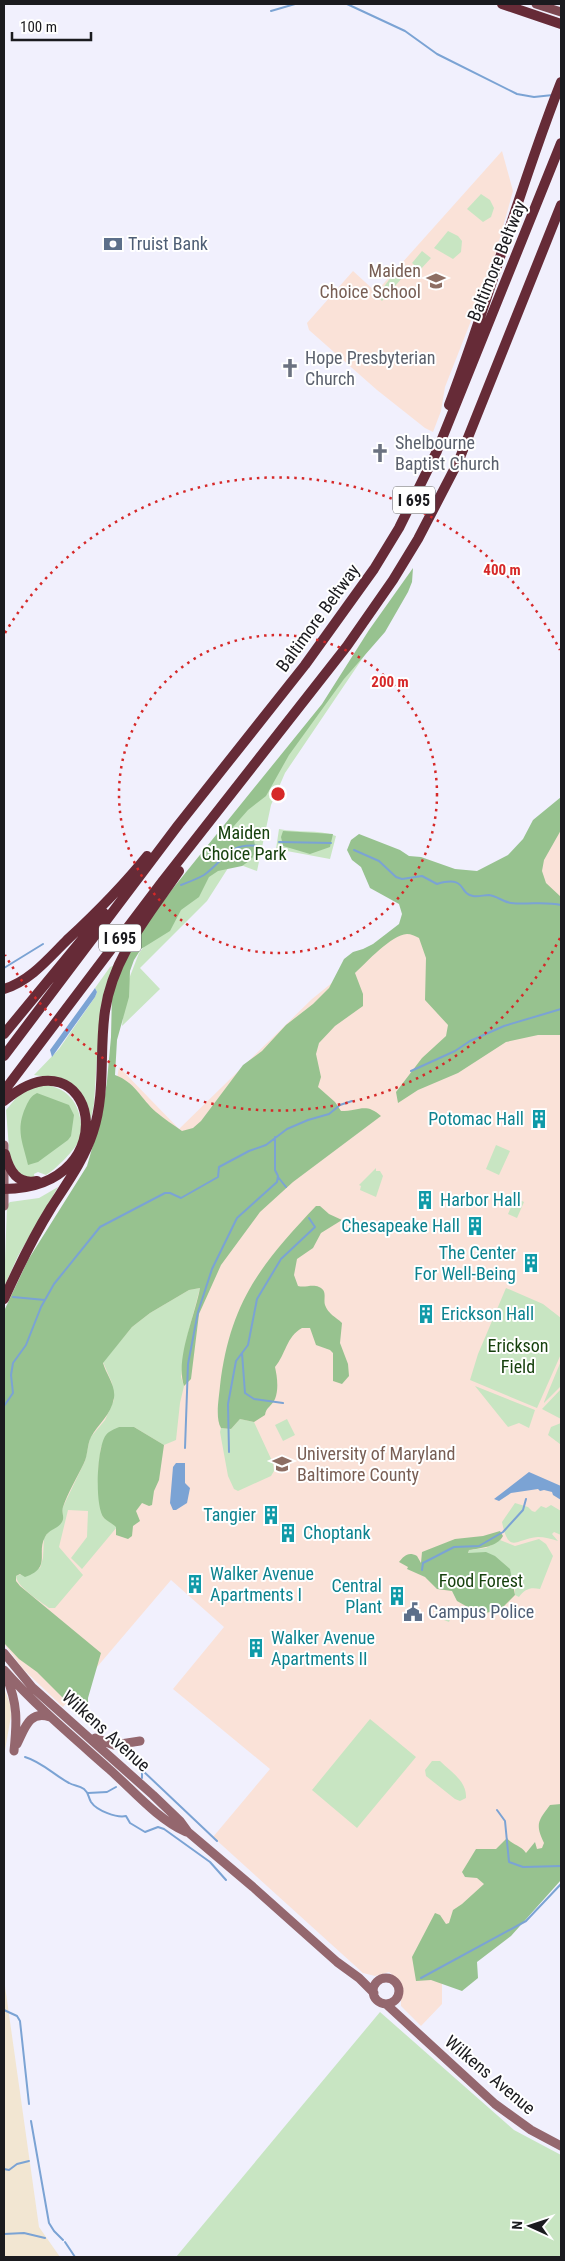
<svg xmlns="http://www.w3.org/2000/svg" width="565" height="2261" font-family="'Roboto Condensed',sans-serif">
<rect width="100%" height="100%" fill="#f1f0fd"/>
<path fill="#fae2d8" d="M502 151 513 191 491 270 445 387 441 411 433 432 425 428 377 390 309 330 307 323 353 271 376 292Z
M561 805V1854L442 1967V2004L421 2026 401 2006V1982L389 1972 375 1976 363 1973 213 1837 270 1769 173 1689 224 1627 171 1580 63 1707 24 1670 4 1644V1347L109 1122 119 1067 179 1129 312 999 426 907 445 930Z"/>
<path fill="#f2e6d2" d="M4 1688 10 1704 11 1716 4 1756Z
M4 1979 39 2227 60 2257H4Z"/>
<path fill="#c8e5c2" d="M481 194 490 200 494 208 491 217 483 222 467 209Z
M448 231 458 236 462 241 461 252 453 259 434 248Z
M422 251 431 258 420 270 412 263Z
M394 273 401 275 402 278 382 301 377 296Z
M383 628 285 773 271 805 257 871 238 864 230 865 207 901 140 968 160 989 122 1026 127 984 139 953 210 863 212 849Z
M279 829C299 833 317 829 336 836L330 859 276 849Z
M115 965 99 1026 94 1104 87 1137C94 1092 76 1081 34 1075L59 1049 95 997 97 992 95 988 110 967Z
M41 1084C65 1087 78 1099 81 1123 81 1128 82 1134 80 1139 75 1150 56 1169 46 1175L38 1172 34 1174 35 1180 24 1179 10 1161 6 1110 22 1091Z
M496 1145 510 1151 499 1175 486 1169Z
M376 1168V1171H380L383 1176 376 1197 360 1190 361 1186 359 1185Z
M58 1187 18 1256 4 1287 7 1205 10 1202 39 1198Z
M515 1198 524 1202 517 1218 508 1214Z
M200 1288 186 1341 181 1377 184 1386 180 1403 176 1440 164 1445 134 1427H119L101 1447 98 1471 103 1517 117 1527 82 1569 71 1558 87 1537 88 1511 68 1510 59 1547 83 1575 55 1608H49C40 1601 17 1587 16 1576L40 1568 43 1558 44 1538 49 1531 61 1523 63 1518 62 1509 85 1461 90 1438 105 1420 114 1400 112 1383 103 1362 132 1327 150 1313 189 1290Z
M506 1288 543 1304 561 1318V1354L537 1408 470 1380 478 1354Z
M561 1361V1386L544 1403V1402Z
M475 1386 535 1410 529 1428 519 1423 508 1427Z
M561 1389V1419L542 1409Z
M240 1419 254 1422 273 1463 274 1471 271 1476 238 1491 234 1489 228 1476 220 1432 221 1428 231 1429Z
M287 1419 295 1435 283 1441 275 1425Z
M561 1423V1444H560L548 1435 551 1427Z
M515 1503 528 1507 532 1511 535 1512 541 1506 546 1508 551 1505 561 1511V1535L554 1532 552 1534 558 1541C552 1539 544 1537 538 1537 515 1539 509 1555 502 1522Z
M539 1539 546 1544 553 1556 540 1589C530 1587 525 1589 519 1597L515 1595V1587L468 1553 469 1550 486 1548 500 1540 515 1546Z
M438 1606 453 1612 449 1622 434 1616Z
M370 1719 416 1757 357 1828 312 1790Z
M432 1761H440C451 1772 467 1781 466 1798L460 1801 455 1799 426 1776 425 1770Z
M380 2012 514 2130 561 2155V2257H176Z"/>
<path fill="#97c28f" d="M413 568 412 582 408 592 385 632 344 679 289 755 266 796 248 810 233 827 242 833 253 837 256 849 252 859 242 866 218 871 209 877 199 897 181 910 170 931 141 949 134 960 130 971 129 997 117 1040 115 1075C135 1082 141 1099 156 1112 164 1119 174 1125 182 1131L193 1128 201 1121 243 1065 262 1051 286 1025 313 1004 329 988 344 959 353 952 363 949 373 944 399 924 402 914 399 904 370 888 361 867 352 860 347 850 351 840 359 834 400 850 409 856 421 857 455 869 477 871 508 855 523 839 533 820 561 797V830L544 860 542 871 546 883 561 897V1035H538L506 1042 458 1073 418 1090 398 1103 396 1092 422 1058 446 1036 448 1025 425 1000 426 958 419 938C415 936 411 934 407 934 391 935 367 962 355 973L363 994V1006L335 1026 319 1043 316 1054 321 1077 318 1087 335 1102 341 1111C359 1111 366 1102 381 1116L293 1182 260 1212 221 1265 199 1314 191 1379 184 1386C175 1359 195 1316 200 1288L189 1290 150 1313 132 1327 103 1363C106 1374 116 1386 114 1398 111 1415 98 1424 91 1437 87 1445 88 1455 84 1463 77 1478 68 1492 63 1507 61 1512 65 1517 62 1522 58 1529 49 1529 45 1537 36 1553 52 1568 25 1577L20 1574 16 1576V1581L20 1586 101 1653 88 1698V1709L95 1718 84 1719 37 1672 19 1659 4 1643V1311L28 1260 87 1166 102 1114 107 1081 111 1037 112 993 127 957 148 921 174 887 322 704 369 630Z
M283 831 333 834 330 847 310 854 283 846 281 837Z
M37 1093 69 1105 74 1115 71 1136 68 1140 38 1162 28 1165C22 1140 15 1129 27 1104 30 1099 31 1096 37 1093Z
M316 1206H320L329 1214 342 1220 321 1233 313 1248 297 1259 294 1275 298 1286C305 1288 312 1284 319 1287 328 1291 323 1298 325 1305 328 1314 336 1317 342 1323L340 1343 348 1364 349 1376 342 1384 333 1381V1353L330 1350 316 1345 310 1328H302C286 1337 286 1354 275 1367 277 1376 279 1389 275 1399 272 1406 266 1407 265 1415L254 1422 240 1419 231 1429 221 1428C215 1418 219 1398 220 1386 230 1303 260 1265 316 1206Z
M119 1427H134L164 1445 159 1480 154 1491 152 1505 149 1506 142 1503 136 1511 140 1521 133 1526 132 1536 128 1539 116 1535V1527C113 1524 107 1521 104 1518 94 1506 97 1446 106 1435 109 1431 115 1429 119 1427Z
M500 1531 503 1536C497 1547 481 1548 469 1550L468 1553 486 1552 495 1556 510 1569 515 1595 499 1611 483 1613 473 1610 457 1601 452 1591 437 1589 425 1577 407 1569 408 1567 399 1562C404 1556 408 1551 417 1556L421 1563 422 1552 455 1539 483 1536Z
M561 1804V1880L511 1936 477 1962 478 1978 462 1991 431 1980 416 1981 412 1957 435 1913 440 1915 446 1924 449 1923 453 1910 462 1904 484 1884 477 1878 465 1877 462 1872 476 1849H496L507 1838C512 1845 521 1845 526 1853L535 1842 537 1849 542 1848 544 1843C535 1824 538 1821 550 1805Z"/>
<path fill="#7ba3d4" d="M95 988 97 992 95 997 52 1057 50 1050Z
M176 1463H185V1483L190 1488 187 1503 176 1510H173L170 1503 173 1467Z
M529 1472 561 1486V1500L553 1495 552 1492 544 1490 540 1491 538 1489 511 1493 499 1501 494 1499Z"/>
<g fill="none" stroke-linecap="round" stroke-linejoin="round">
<path stroke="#7ba3d4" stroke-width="2" d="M347 4 405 31 437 54 517 94 534 97 553 95
M271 11 295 4
M279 842 331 843
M354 850 379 861 396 877 402 879 422 876 437 884C468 875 458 894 473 896 478 897 484 895 489 895 497 896 503 902 511 903 528 905 544 901 561 905
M181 885C189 882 197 879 204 875 224 861 228 842 258 846
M4 968 43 944
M411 1071 455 1051 470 1041 504 1026 561 1009
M278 1177 286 1187
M13 1297 45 1300
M242 1353 245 1393 254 1399 283 1403
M4 1406 13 1393 11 1375 13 1363 26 1345 41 1307 54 1284 100 1227 165 1193H170L181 1198 218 1177 219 1167 249 1151 266 1145 287 1129 308 1120 329 1114 340 1105 352 1101
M185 1448 188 1364 198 1312 212 1269 237 1218 277 1182 278 1176 275 1170V1137
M229 1452 228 1404 236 1361 248 1345 257 1299 281 1259 315 1227 309 1218
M422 1570 423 1563 454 1547 479 1546 503 1532 523 1510 526 1499
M25 1757C42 1762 54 1775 69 1783 74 1786 79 1785 84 1789 89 1793 88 1797 91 1802 97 1811 117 1818 126 1816L130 1823 145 1832 158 1827 164 1829 210 1862 226 1880
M142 1770 217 1841
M142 1770V1778
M88 1793 107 1792 116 1787
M497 1810 505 1821 509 1862 523 1867 561 1866
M421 1978 526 1921 561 1884
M4 2010 17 2016 20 2021 29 2104
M31 2121 49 2223 54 2231 63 2240
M4 2169 9 2170 17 2164 29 2161
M4 2234 24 2233 45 2238
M65 2242 75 2257"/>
<path stroke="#94676e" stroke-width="9" d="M4 1145V1206
M4 1653 32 1687 153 1795 180 1821 188 1832 253 1887 337 1962 359 1978 374 1993
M4 1670C36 1706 73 1737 109 1769 133 1790 157 1819 186 1832
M6 1676C18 1704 17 1721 14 1751
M95 1738 114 1745 140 1741
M17 1744C25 1728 29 1710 50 1717
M373 1991a13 13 0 1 1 26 0a13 13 0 1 1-26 0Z
M386 2004 495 2104 531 2130 561 2146"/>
<path stroke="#7b4750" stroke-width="9" d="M536 4 561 12"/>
<path stroke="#662b37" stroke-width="10" d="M502 4 561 24
M449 405C490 298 519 188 561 82
M4 989C30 981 48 959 67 940 95 914 123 886 147 856
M4 1034 104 913
M4 1056 179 824 305 665 374 569 399 528 437 451 561 143
M4 1091 162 882 347 646 393 580 418 539 459 460 561 205
M4 1101C94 1025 131 1188 4 1189
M5 1154C9 1170 17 1185 37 1181
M4 1299C18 1268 33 1237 51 1208 67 1183 84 1160 93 1132 106 1093 99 1051 105 1011 113 956 149 915 179 871"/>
</g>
<g fill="none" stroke="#d62828" stroke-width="2.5" stroke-dasharray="2.5 5">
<circle cx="278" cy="794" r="159"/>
<path d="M560 938A317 317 0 0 1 5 955M5 633A317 317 0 0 1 560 650"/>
</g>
<defs>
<g id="bank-bare" transform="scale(1.5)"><path d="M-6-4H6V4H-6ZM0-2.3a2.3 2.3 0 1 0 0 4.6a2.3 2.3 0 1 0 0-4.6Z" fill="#5c6f8a" stroke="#fff" stroke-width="2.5" paint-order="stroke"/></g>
<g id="school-bare" transform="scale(1.5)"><path d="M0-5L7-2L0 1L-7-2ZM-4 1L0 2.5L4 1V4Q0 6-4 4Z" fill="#8d6e63" stroke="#fff" stroke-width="2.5" paint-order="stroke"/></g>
<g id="church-bare" transform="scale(1.5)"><path d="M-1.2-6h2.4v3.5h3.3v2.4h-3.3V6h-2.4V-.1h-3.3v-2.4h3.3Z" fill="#6b7280" stroke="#fff" stroke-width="2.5" paint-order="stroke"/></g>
<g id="building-bare" transform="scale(1.5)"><path d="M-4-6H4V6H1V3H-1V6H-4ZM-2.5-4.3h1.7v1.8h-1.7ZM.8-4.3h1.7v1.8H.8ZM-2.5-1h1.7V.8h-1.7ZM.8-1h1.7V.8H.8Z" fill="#0f9aa8" stroke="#fff" stroke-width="2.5" paint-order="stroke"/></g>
<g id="university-bare" transform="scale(1.5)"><path d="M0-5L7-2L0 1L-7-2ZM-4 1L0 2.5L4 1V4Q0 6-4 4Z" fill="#8d6e63" stroke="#fff" stroke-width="2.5" paint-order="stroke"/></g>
<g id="civic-bare" transform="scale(1.5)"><path d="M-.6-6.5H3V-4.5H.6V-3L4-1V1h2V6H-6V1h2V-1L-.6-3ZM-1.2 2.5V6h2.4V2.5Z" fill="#5c6f8a" stroke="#fff" stroke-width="2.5" paint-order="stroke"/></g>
</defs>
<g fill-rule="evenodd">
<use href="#bank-bare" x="113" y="244"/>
<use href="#school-bare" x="436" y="281"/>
<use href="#church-bare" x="290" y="368"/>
<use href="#church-bare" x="380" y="453"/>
<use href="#building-bare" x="539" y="1119"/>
<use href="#building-bare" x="425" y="1200"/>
<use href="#building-bare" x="475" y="1226"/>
<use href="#building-bare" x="531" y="1263"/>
<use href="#building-bare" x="426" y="1314"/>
<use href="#university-bare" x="282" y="1464"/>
<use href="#building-bare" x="271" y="1515"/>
<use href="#building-bare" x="288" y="1533"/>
<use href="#building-bare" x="195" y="1584"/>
<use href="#building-bare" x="397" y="1596"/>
<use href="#civic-bare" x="413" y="1612"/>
<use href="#building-bare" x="256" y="1648"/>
</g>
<g text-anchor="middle" stroke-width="4" stroke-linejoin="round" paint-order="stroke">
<g fill="#fff" stroke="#5f5f62" stroke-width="1">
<rect x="393" y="486.5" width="42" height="27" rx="4"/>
<rect x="99" y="924.5" width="42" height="27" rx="4"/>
</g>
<g font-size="16" font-weight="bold" fill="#1b1b1f">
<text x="414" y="506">I 695</text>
<text x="120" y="944">I 695</text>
</g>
<g font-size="18" fill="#4e5e75" stroke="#fff" text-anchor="start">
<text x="128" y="250">Truist Bank</text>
<text x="428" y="1618">Campus Police</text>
</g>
<g font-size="18" fill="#1b1b1f" stroke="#fff">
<text transform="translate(497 261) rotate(-68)" y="6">Baltimore Beltway</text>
<text transform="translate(318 618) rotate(-54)" y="6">Baltimore Beltway</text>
<text transform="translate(106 1731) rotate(42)" y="6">Wilkens Avenue</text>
<text transform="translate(490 2075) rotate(40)" y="6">Wilkens Avenue</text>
</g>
<g font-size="18" fill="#785e54" stroke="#fff" text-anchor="end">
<text x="421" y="277">Maiden<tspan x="421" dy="21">Choice School</tspan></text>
<text x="297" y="1460" text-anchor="start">University of Maryland<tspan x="297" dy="21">Baltimore County</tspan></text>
</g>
<g font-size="18" fill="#5b616d" stroke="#fff" text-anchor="start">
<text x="305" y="364">Hope Presbyterian<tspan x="305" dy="21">Church</tspan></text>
<text x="395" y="449">Shelbourne<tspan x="395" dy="21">Baptist Church</tspan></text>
</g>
<g font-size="18" fill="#17410e" stroke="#fff">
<text x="244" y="839">Maiden<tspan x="244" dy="21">Choice Park</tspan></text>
<text x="518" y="1352">Erickson<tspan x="518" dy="21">Field</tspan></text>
<text x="481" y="1587">Food Forest</text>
</g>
<g font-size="18" fill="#0d838f" stroke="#fff" text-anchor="end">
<text x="524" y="1125">Potomac Hall</text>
<text x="440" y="1206" text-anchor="start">Harbor Hall</text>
<text x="460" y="1232">Chesapeake Hall</text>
<text x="516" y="1259">The Center<tspan x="516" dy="21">For Well-Being</tspan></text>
<text x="441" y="1320" text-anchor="start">Erickson Hall</text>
<text x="256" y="1521">Tangier</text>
<text x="303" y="1539" text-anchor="start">Choptank</text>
<text x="210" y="1580" text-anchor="start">Walker Avenue<tspan x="210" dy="21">Apartments I</tspan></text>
<text x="382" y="1592">Central<tspan x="382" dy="21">Plant</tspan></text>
<text x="271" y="1644" text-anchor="start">Walker Avenue<tspan x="271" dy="21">Apartments II</tspan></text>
</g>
</g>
<circle cx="278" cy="794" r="8" fill="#d62828" stroke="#fff" stroke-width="2.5"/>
<g font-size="15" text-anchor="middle" font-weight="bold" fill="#d62828" stroke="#fff" stroke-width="4" stroke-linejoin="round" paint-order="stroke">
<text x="502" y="575">400 m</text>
<text x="390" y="687">200 m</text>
</g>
<rect width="565" height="2261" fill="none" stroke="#1b1b1f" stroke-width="10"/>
<g transform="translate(530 2226) rotate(273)" stroke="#ffffff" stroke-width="4" paint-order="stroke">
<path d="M0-4L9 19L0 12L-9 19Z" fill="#1b1b1f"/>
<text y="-8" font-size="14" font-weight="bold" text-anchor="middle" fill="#1b1b1f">N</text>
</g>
<path d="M12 32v8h79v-8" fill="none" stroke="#1b1b1f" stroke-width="2.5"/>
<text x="20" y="32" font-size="15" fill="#1b1b1f" stroke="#ffffff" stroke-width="4" paint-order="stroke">100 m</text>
</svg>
